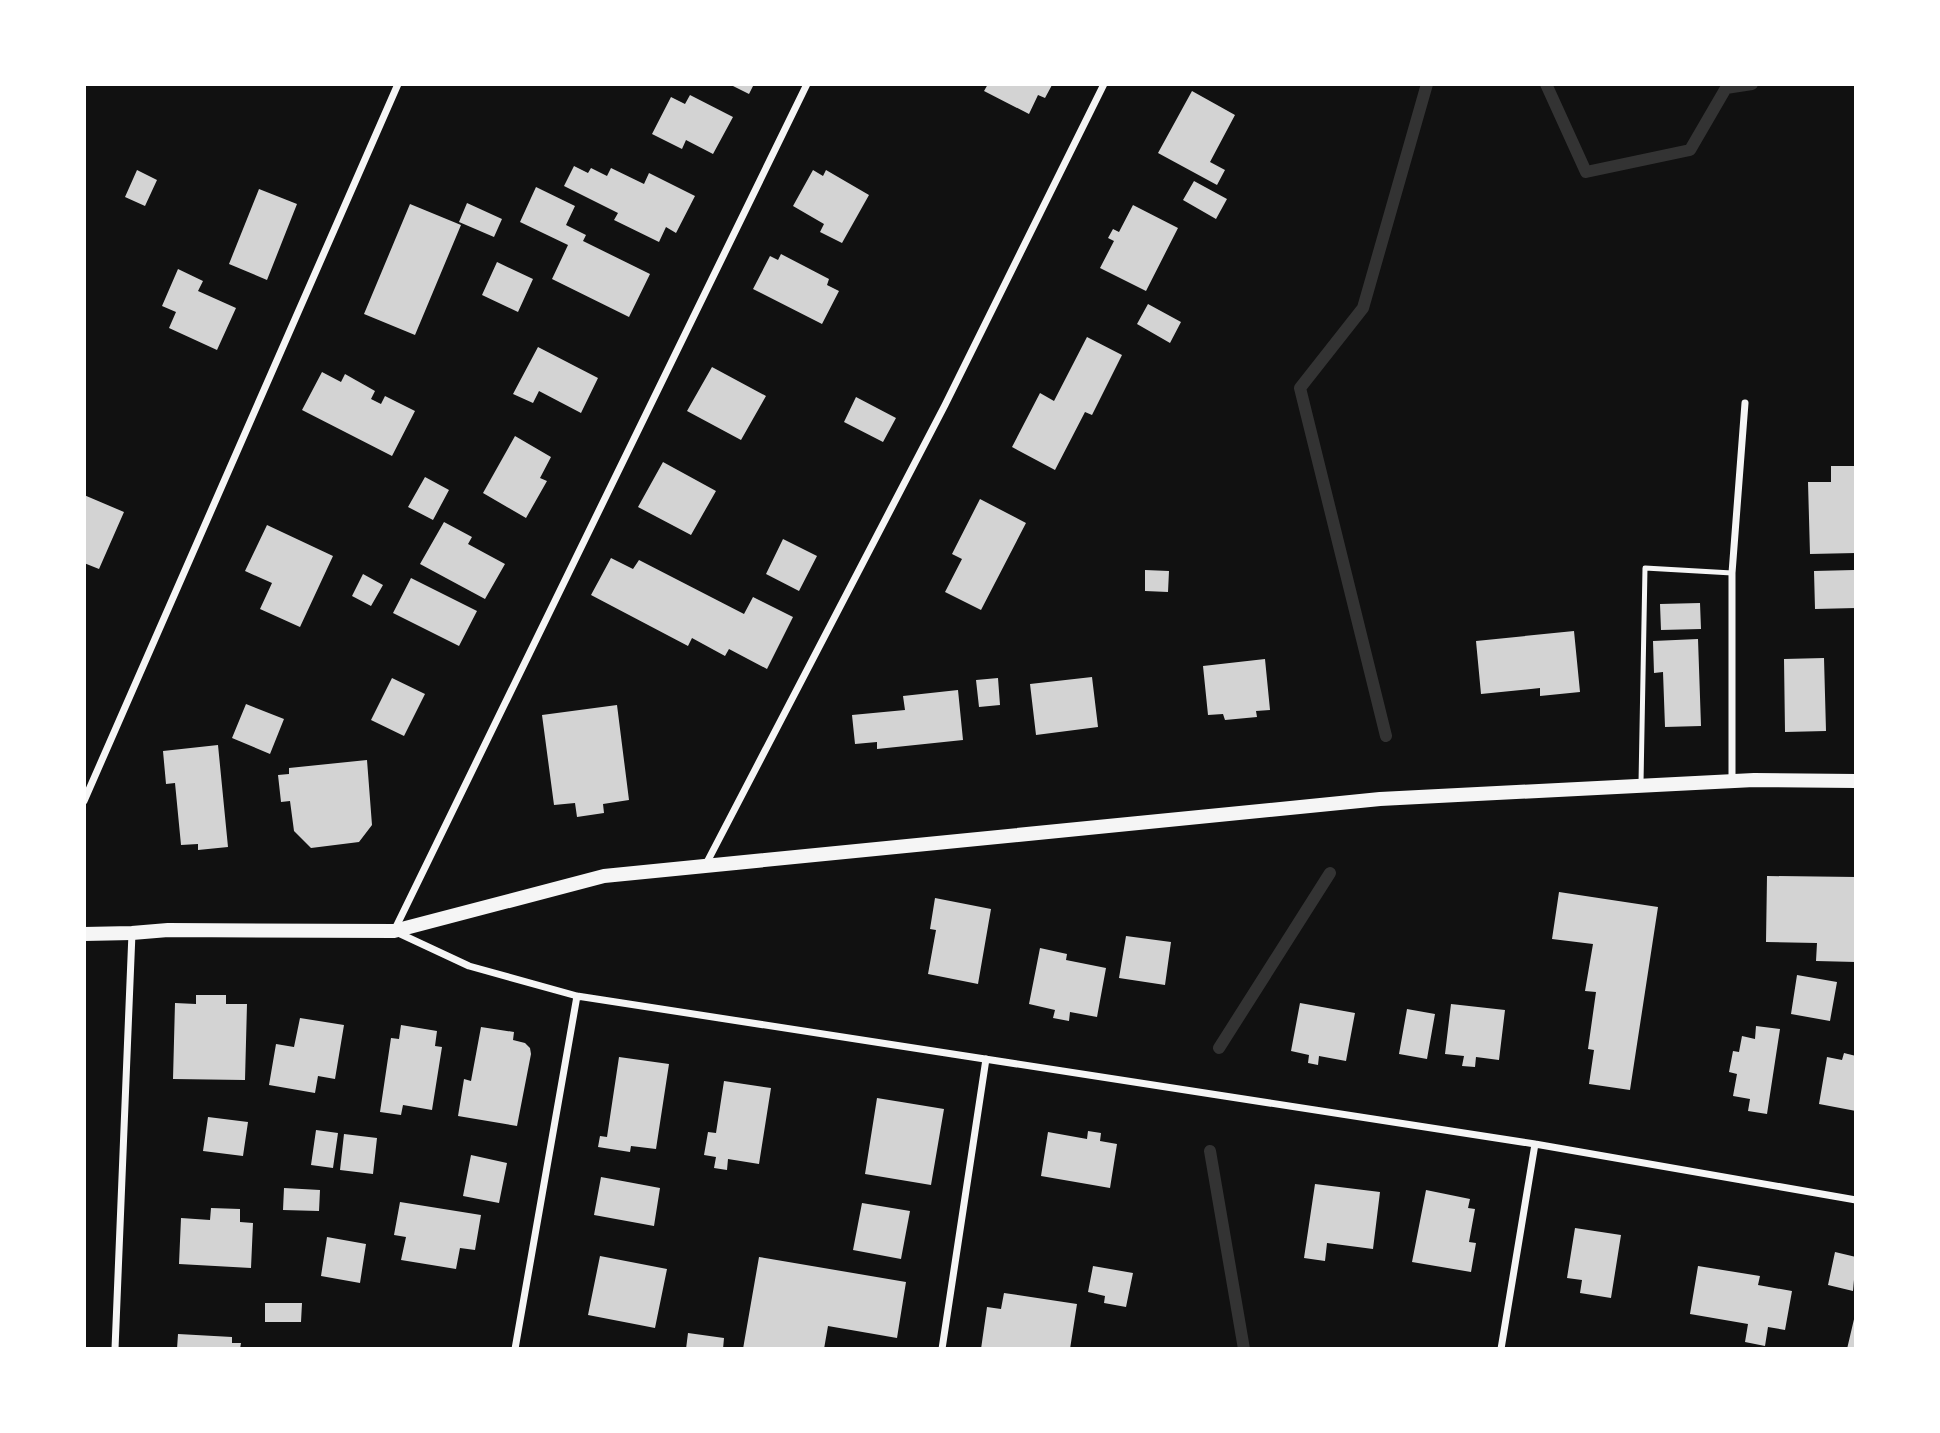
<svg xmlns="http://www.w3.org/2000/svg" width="1940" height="1433" font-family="Mulish,sans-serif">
<rect width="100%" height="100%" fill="#111"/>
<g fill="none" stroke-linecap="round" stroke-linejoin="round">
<path stroke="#333" stroke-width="12" d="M1546 84 1586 172 1690 150 1726 88 1752 84
M1386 736 1300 388 1363 308 1427 84
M1219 1048 1330 873
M1210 1151 1244 1349"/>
</g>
<path fill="#d3d3d3" d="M729 84H754L749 94Z
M988 84H1050L1052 85 1045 98 1038 95 1029 114 984 91Z
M1192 91 1235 115 1210 162 1225 170 1217 185 1158 153Z
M690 95 733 117 713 154 686 140 682 149 652 134 671 97 685 104Z
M574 166 588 173 591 168 607 176 611 168 644 184 649 173 695 196 676 233 666 227 659 242 614 220 618 213 564 186Z
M137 170 157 180 145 206 125 197Z
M813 170 823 176 826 170 869 195 842 243 820 232 824 224 793 206Z
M1194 181 1227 199 1216 219 1183 200Z
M536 187 575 206 566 225 586 235 583 241 650 274 629 317 552 279 568 245 520 222Z
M259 189 297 204 267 280 229 264Z
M467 203 502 219 494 237 459 222Z
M410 204 461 225 415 335 364 314Z
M1133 205 1178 228 1146 291 1100 268 1114 241 1108 238 1113 229 1119 232Z
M781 254 829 279 827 285 839 291 822 324 753 289 770 256 778 260Z
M497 262 533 279 518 312 482 295Z
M178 269 203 281 198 291 236 308 217 350 169 328 176 312 162 306Z
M1148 304 1181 322 1170 343 1137 324Z
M1087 337 1122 355 1092 415 1085 412 1055 470 1012 447 1040 393 1054 401Z
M538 347 598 378 581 413 539 391 533 403 513 394Z
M712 367 766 396 741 440 687 411Z
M322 372 341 382 345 374 375 391 371 399 381 404 385 396 415 411 392 456 302 410Z
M856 397 896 418 883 442 844 422Z
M515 436 551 457 540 478 547 481 526 518 483 493Z
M663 462 716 491 691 535 638 507Z
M1831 466H1855L1856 553 1810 554 1808 482H1831Z
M425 477 449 490 433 520 408 507Z
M84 495 124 512 99 569 84 563Z
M980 499 1026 523 981 610 945 592 962 559 952 554Z
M444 522 472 537 468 544 505 564 485 599 420 564Z
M267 525 333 556 300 627 260 609 272 583 245 571Z
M783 539 817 556 799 591 766 574Z
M611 558 633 569 639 560 744 614 753 597 793 617 767 669 729 649 725 656 692 638 688 646 591 595Z
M1145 570 1169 571 1168 592 1145 591Z
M1854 570 1856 608 1815 609 1814 571Z
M363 574 383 585 371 606 352 596Z
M411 578 477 611 459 646 393 613Z
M1700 603 1701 629 1661 630 1660 604Z
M1574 631 1580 692 1540 696V688L1481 694 1476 641Z
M1698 639 1701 726 1665 727 1663 672 1654 673 1653 641Z
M1824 658 1826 731 1785 732 1784 659Z
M1265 659 1270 710 1256 711 1257 717 1225 720 1223 714 1208 715 1203 666Z
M1092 677 1098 727 1036 735 1030 684Z
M392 678 425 694 404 736 371 720Z
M998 678 1000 705 979 707 976 680Z
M958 690 963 740 877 749V742L855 744 852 715 905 710 903 696Z
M246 704 284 719 270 754 232 738Z
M617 705 629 800 603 804 604 813 577 817 575 803 554 805 542 715Z
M218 745 228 847 198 850V844L181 845 175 783 166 784 163 751Z
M367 760 372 825 359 842 311 848 294 831 290 801 281 802 278 775 289 774V768Z
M1767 876 1856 877V962L1816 961 1817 943 1766 942Z
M1559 892 1658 907 1630 1090 1589 1084 1594 1050 1588 1049 1596 992 1585 991 1593 944 1552 939Z
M935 898 991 909 978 984 928 974 936 930 930 929Z
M1126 936 1171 942 1165 985 1119 978Z
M1040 948 1067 954 1066 960 1106 968 1097 1017 1070 1012 1069 1021 1053 1018 1055 1010 1029 1004Z
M1797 975 1837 982 1830 1021 1791 1014Z
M196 995H226V1004H247L245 1080 173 1079 175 1003 196 1004Z
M1300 1003 1355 1013 1346 1061 1319 1056 1318 1065 1308 1063 1309 1055 1291 1051Z
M1451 1004 1505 1010 1499 1060 1476 1057 1475 1067 1462 1066 1464 1056 1445 1054Z
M1407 1009 1435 1014 1427 1059 1399 1054Z
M300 1018 344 1025 335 1079 318 1076 315 1093 269 1085 276 1044 294 1047Z
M401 1025 437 1031 435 1046 442 1047 432 1110 403 1105 401 1115 380 1112 391 1038 399 1039Z
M1756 1026 1780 1029 1767 1114 1748 1111 1750 1099 1733 1096 1737 1074 1729 1072 1733 1051 1739 1052 1742 1036 1755 1039Z
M481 1027 514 1032 513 1040 525 1043 530 1048 531 1054 517 1126 458 1116 464 1079 471 1081Z
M1844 1053 1856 1056V1111L1819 1104 1827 1057 1842 1060Z
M619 1057 669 1064 656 1149 631 1146 630 1152 598 1147 600 1136 607 1137Z
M724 1081 771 1088 759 1164 728 1159 727 1170 714 1168 716 1157 704 1155 708 1132 716 1133Z
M877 1098 944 1109 931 1185 865 1174Z
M208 1117 248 1122 243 1156 203 1151Z
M316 1130 338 1133 333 1168 311 1165Z
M1088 1131 1101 1133 1100 1141 1117 1144 1110 1188 1041 1176 1048 1132 1087 1139Z
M344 1134 377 1138 373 1174 340 1170Z
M471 1155 507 1163 499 1203 463 1196Z
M601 1177 660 1188 654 1226 594 1215Z
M1315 1184 1380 1192 1373 1249 1327 1243 1325 1261 1304 1258Z
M284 1188 320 1190 319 1211 283 1210Z
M1426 1190 1470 1199 1468 1208 1475 1209 1469 1242 1476 1243 1471 1272 1412 1262Z
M400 1202 481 1215 475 1250 460 1248 456 1269 401 1260 406 1237 394 1235Z
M862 1203 910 1211 901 1259 853 1250Z
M211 1208 240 1209V1222L253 1223 251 1268 179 1264 181 1218 210 1220Z
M1575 1228 1621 1235 1611 1298 1580 1293 1582 1280 1567 1278Z
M327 1237 366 1244 360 1283 321 1276Z
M1835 1252 1856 1257 1853 1291 1828 1285Z
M600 1256 667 1269 655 1328 588 1315Z
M759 1257 906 1282 897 1338 828 1326 824 1349H743Z
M1093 1266 1133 1273 1126 1307 1104 1303 1105 1296 1088 1292Z
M1698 1266 1760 1276 1758 1285 1792 1291 1785 1330 1768 1327 1765 1346 1745 1342 1748 1324 1690 1314Z
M1004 1293 1077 1304 1070 1349H981L987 1307 1001 1309Z
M265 1303H302L301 1322H265Z
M1855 1315 1856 1349H1847Z
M688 1333 724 1338 723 1349H686Z
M178 1334 232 1337V1343H241L240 1349H177Z"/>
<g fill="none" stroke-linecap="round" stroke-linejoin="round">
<path stroke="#f5f5f5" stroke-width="5" d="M1641 783 1645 568 1732 573"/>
<path stroke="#f5f5f5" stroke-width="7" d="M807 84 394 931 469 966 577 996 1535 1144 1856 1200
M1732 781V573L1745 403
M84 801 398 84
M705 866 945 405 1104 84
M115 1349 132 933
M515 1349 577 996
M942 1349 986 1059
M1501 1349 1535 1144"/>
<path stroke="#f5f5f5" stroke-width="14" d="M84 934 132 933 168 930 394 931 604 876 1380 799 1754 780 1856 781"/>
</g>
<rect width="1940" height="1433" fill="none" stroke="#ffffff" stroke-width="172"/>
</svg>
